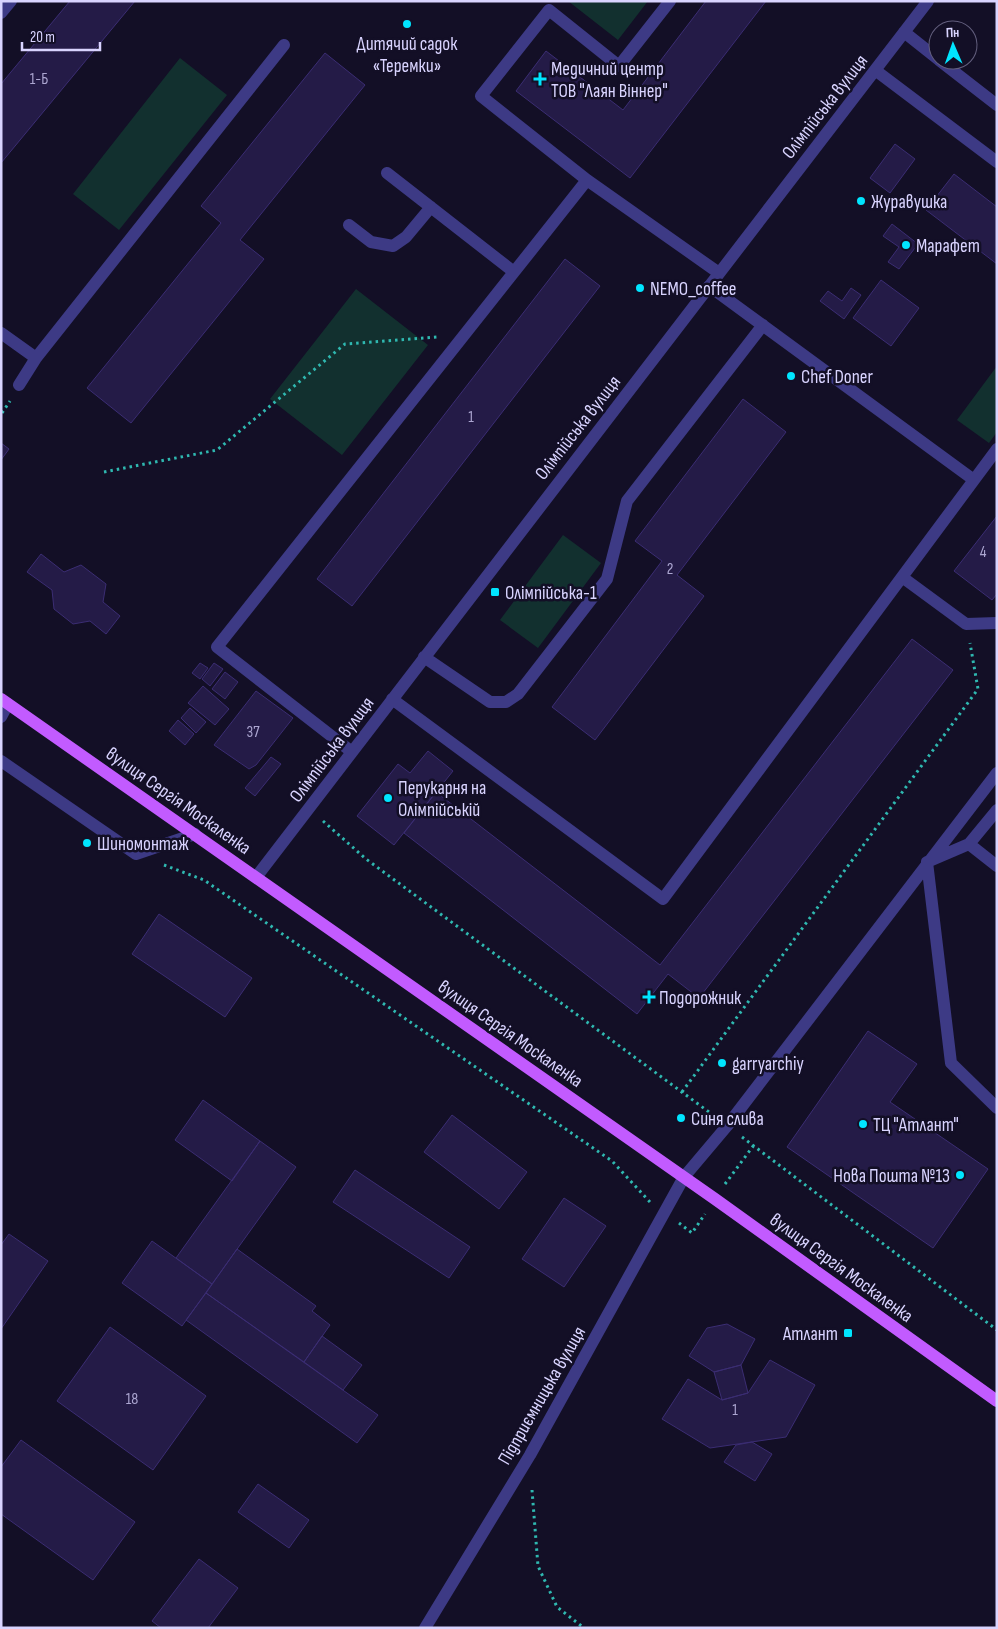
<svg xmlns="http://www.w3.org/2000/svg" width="998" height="1629" font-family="'Sofia Sans Condensed',sans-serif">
<rect width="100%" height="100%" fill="#130f26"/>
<path fill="#12302f" d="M568 1H648L618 40Z
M180 58 227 95 119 230 73 194Z
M356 289 428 345 342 455 270 399Z
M997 366V432L989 443 957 420Z
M563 535 601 563 538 648 500 620Z"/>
<path fill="#241b47" stroke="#3b2d73" d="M70 1H135L1 163V84Z
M706 1H766L630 178 516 91 546 51 623 110Z
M325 53 365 85 240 240 264 259 131 423 87 388 221 223 201 206Z
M895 144 915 159 890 193 870 178Z
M954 174 997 207V264L926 210Z
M892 224 918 244 899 269 888 262 899 247 883 236Z
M565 259 600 286 352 606 317 579Z
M881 280 919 308 891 346 853 318Z
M851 288 861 295 844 319 820 301 828 291 842 301Z
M743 399 786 432 677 575 704 596 595 740 552 707 662 561 635 541Z
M1 443 9 449 1 460Z
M997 516V594L992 600 954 571Z
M41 554 64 572 81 565 106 584 103 602 120 616 106 634 90 621 73 624 54 609 52 590 27 572Z
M912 639 953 670 699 998 668 974 637 1014 404 833 436 792 660 965Z
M200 663 208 668 200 679 192 673Z
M214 663 223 669 210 686 202 679Z
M225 672 238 682 225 699 212 689Z
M203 686 229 709 215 725 188 703Z
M256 691 293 718 256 765 249 769 214 745Z
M190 708 206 722 196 733 181 718Z
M178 720 194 734 185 745 169 731Z
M428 751 453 771 394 845 357 816 398 764 410 773Z
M271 757 281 764 255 796 245 788Z
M159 914 252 978 225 1017 132 954Z
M868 1031 917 1064 890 1102 988 1169 933 1248 787 1147Z
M203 1100 260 1141 232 1181 175 1140Z
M452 1115 527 1172 499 1209 424 1152Z
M260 1141 296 1167 212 1284 176 1258Z
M355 1170 470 1247 449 1278 333 1202Z
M564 1198 606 1226 564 1287 522 1259Z
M9 1234 48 1261 1 1329V1245Z
M152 1241 212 1284 182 1326 122 1283Z
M237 1249 316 1306 312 1311 330 1325 304 1362 206 1293Z
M206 1293 378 1415 357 1443 186 1320Z
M727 1324 755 1339 741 1365 714 1372 689 1356 707 1328Z
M110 1327 206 1396 153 1470 57 1401Z
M322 1336 362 1365 343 1390 304 1362Z
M770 1360 815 1385 786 1437 710 1448 662 1419 688 1379 722 1400 748 1393Z
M741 1365 748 1393 722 1400 714 1372Z
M21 1440 135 1522 93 1580 1 1514V1467Z
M752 1442 772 1454 755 1481 724 1462 736 1445Z
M258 1484 309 1520 289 1548 238 1512Z
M199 1559 238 1588 208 1628H161L152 1621Z"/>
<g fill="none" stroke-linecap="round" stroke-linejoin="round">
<path stroke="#2fb8b0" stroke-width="3" stroke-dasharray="2.5 4" stroke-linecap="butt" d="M2 413 10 401
M104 472 217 450 345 344 438 337
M323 821 366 859 713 1115
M164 865 204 880 612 1161 650 1202
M682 1092 978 689 970 643
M742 1137 997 1330
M725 1184 754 1145
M679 1223 692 1233 705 1214
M532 1490 538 1566 557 1607 584 1628"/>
<path stroke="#3d3a85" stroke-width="12" d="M670 1 619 66 549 10 481 96 587 180 719 273
M1 13 11 1
M904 32 938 59
M939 60 997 105
M875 70 997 162
M387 173 514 272
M349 225 371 242 393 246 406 237 431 207
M709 286 974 480 997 449
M1 333 36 358
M19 385 36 358 284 45
M902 577 966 624 997 623
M424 657 490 702H506L518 694 607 579 627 501 763 325
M392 699 663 899 974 480
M1 717 8 704
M352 752 217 647 587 180
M1 761 136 854 195 834
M997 810 969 844 927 862 951 1063 997 1108
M969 844 997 866
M257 876 928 1
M425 1628 530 1455 684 1177 727 1126 997 773"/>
<path stroke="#c25bff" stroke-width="12" d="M1 699 715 1199 997 1401"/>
</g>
<g fill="#00e5ff" stroke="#130f26" stroke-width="2">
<circle cx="407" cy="24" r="5"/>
<path d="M537.5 71.5h5v5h5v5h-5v5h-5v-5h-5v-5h5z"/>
<circle cx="861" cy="201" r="5"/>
<circle cx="906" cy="245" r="5"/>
<circle cx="640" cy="288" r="5"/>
<circle cx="791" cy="376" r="5"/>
<rect x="490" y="587" width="10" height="10" rx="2.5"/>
<circle cx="388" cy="798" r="5"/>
<circle cx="87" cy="843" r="5"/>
<path d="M646.5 989.5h5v5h5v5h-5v5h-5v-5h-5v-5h5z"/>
<circle cx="722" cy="1063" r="5"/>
<circle cx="681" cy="1118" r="5"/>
<circle cx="863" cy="1124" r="5"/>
<circle cx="960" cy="1175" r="5"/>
<rect x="843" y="1328" width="10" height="10" rx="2.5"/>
</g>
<g text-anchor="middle" stroke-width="5" stroke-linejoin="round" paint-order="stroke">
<g font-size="16" fill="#aca6d1">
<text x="39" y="84">1-Б</text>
<text x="471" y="422">1</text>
<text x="983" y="557">4</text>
<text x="670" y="574">2</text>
<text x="253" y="737">37</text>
<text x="132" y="1404">18</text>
<text x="735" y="1415">1</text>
</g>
<g font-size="19" fill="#d9d4ff" stroke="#130f26" text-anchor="start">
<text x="407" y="50" text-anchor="middle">Дитячий садок<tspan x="407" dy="22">«Теремки»</tspan></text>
<text x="551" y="75">Медичний центр<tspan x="551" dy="22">ТОВ "Лаян Віннер"</tspan></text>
<text x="871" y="208">Журавушка</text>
<text x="916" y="252">Марафет</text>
<text x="650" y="295">NEMO_coffee</text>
<text x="801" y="383">Chef Doner</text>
<text x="505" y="599">Олімпійська-1</text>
<text x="398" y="794">Перукарня на<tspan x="398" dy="22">Олімпійській</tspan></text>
<text x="97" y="850">Шиномонтаж</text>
<text x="659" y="1004">Подорожник</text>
<text x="732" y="1070">garryarchiy</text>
<text x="691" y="1125">Синя слива</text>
<text x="873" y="1131">ТЦ "Атлант"</text>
<text x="950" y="1182" text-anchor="end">Нова Пошта №13</text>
<text x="838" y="1340" text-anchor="end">Атлант</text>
</g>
<g font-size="19" fill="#d9d4ff" stroke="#130f26">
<text transform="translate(824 106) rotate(-52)" y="7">Олімпійська вулиця</text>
<text transform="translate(577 427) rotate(-52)" y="7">Олімпійська вулиця</text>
<text transform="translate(331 749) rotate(-53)" y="7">Олімпійська вулиця</text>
<text transform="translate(179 800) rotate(35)" y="7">вулиця Сергія Москаленка</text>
<text transform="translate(511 1033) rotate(35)" y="7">вулиця Сергія Москаленка</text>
<text transform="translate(842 1267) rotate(36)" y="7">вулиця Сергія Москаленка</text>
<text transform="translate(541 1395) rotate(-60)" y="7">Підприємницька вулиця</text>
</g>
</g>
<rect width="998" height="1629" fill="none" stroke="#d9d4ff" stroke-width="5"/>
<g transform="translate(953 45) rotate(358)"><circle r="24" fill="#130f26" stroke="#625e7d"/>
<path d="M0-4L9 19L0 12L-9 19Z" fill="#00e5ff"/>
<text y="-8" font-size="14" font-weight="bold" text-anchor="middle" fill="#d9d4ff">Пн</text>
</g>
<path d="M22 42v8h78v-8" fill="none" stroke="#d9d4ff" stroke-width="2.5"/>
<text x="30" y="42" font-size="15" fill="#d9d4ff" stroke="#130f26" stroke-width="4" paint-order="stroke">20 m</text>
</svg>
